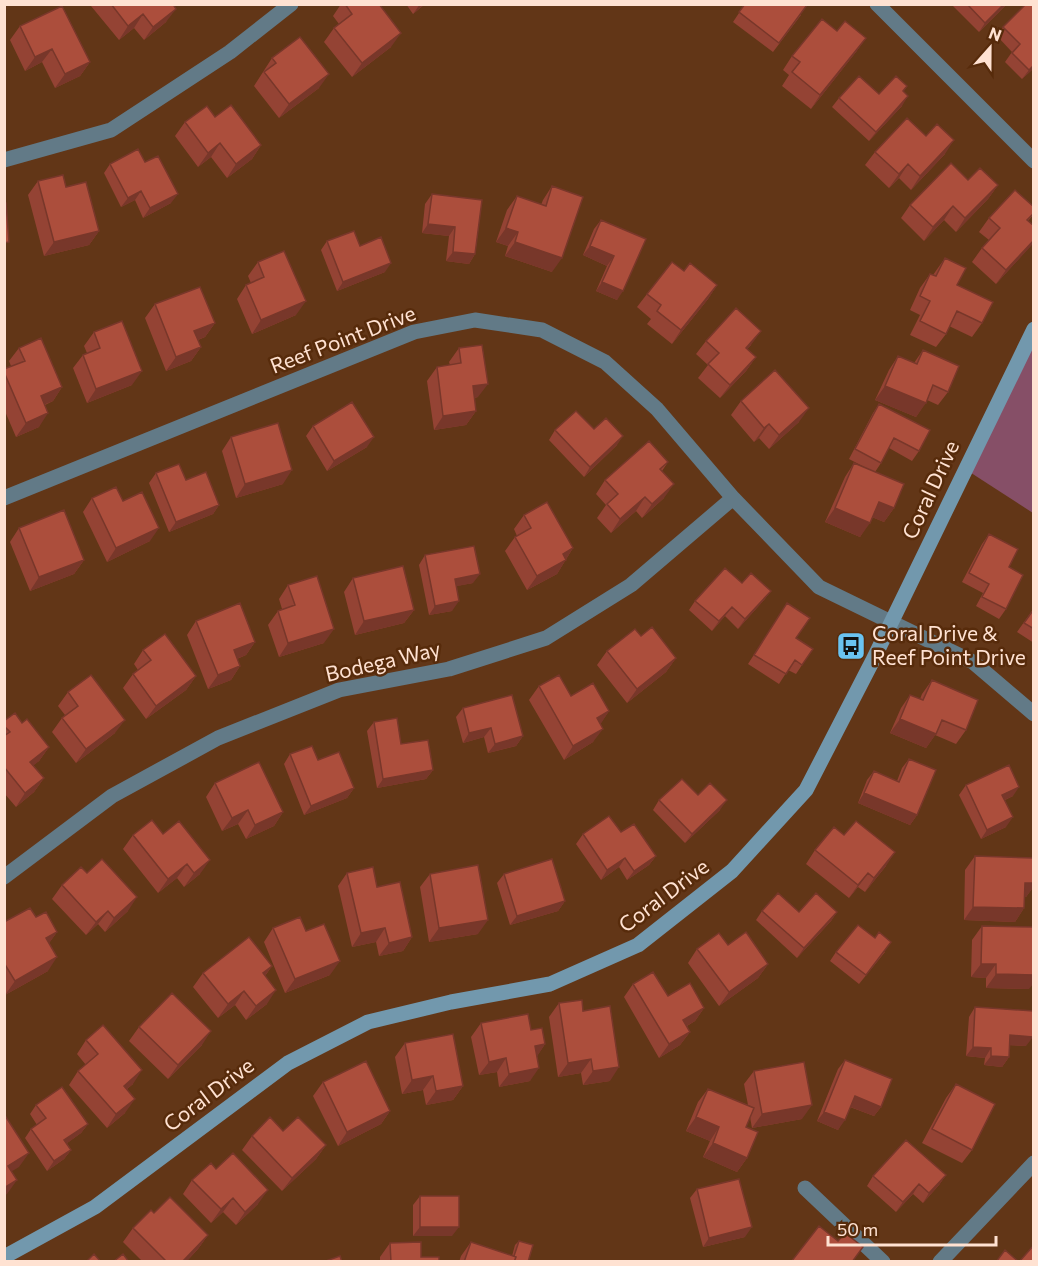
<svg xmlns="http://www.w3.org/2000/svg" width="1038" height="1266" font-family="Commissioner,sans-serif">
<rect width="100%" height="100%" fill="#623617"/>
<path fill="#864f67" d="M1033 329V513L965 469Z"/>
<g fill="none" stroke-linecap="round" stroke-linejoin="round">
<path stroke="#627a87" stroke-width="15" d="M877 4 1034 161
M4 160 111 130 230 52 291 4
M4 498 414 332 475 320 542 330 605 362 657 409 733 498 819 587 973 662 1034 714
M4 877 112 796 218 738 339 690 449 669 546 638 631 585 733 498
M805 1188 883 1262
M940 1262 1034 1163"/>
<path stroke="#7298ad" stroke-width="15" d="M4 1257 95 1207 288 1063 368 1022 451 1002 550 984 638 945 732 871 806 790 872 662 1034 329"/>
</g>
<path fill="#944334" d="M92 4H173L166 22 144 40 134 28 119 40 91 6Z
M341 4H379L391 47 352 77 324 42 334 28 339 24 333 16Z
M406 4H425L413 14Z
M745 4 776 5 801 15 773 52 733 22Z
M951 4H1007L979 32Z
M1026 4 1034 68 1022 79 1005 62 1012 52 997 36 1003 27Z
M20 26 90 62 80 76 55 88 42 62 25 71 10 40Z
M837 31 866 38 856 52 811 109 782 86 789 75 783 70 792 56Z
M272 58 319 88 279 118 254 86Z
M907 86 903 92 902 106 869 141 832 107 839 98 879 94Z
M215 117 261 145 252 159 227 178 211 157 198 167 175 136 185 122Z
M875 152 945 154 911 190 899 178 889 188 865 165Z
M145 162 171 203 143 218 135 200 121 207 104 173 110 164Z
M968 180 998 185 988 199 956 232 944 220 924 241 901 218 910 205Z
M38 181 66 187 99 231 89 245 44 256 28 195Z
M552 186V272L505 256 508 246 496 242 507 210 517 196 541 205 543 200Z
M432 194 475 254 469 264 446 261 449 236 422 233 425 204Z
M1034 207V214L1028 221 1034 226V242L996 284 972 262 982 248 989 240 979 232 989 218Z
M601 220 646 239 617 300 596 291 607 266 583 255 594 229Z
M327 241 360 246 385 272 337 291 321 250Z
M945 258 957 285 982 323 972 337 949 326 946 334 936 347 910 335 920 315 910 310 920 288 930 274 933 275Z
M258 262 296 315 252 334 237 299 246 285 251 283 248 276Z
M684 271 717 285 708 299 672 344 647 324 651 319 637 307 647 294Z
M155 304 215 323 205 337 198 340 201 347 191 361 166 371 145 318Z
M94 332 132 385 87 403 73 368 83 355 87 353 84 346Z
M706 341 751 345 747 349 756 357 746 371 720 398 698 378 708 365 696 354Z
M19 348 62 387 53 401 45 405 39 427 16 437 4 409V369L11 366 9 361Z
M459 348 478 397 474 398 476 411 466 425 434 430 427 381 437 367 450 365 449 362Z
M923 350 948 392 938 405 927 400 916 417 875 400 889 370 898 356 914 363Z
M741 401 799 422 769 449 759 438 754 442 731 415Z
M879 404 919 451 912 461 889 448 881 463 875 472 894 508 884 522 872 517 860 537 825 522 845 477 854 463 870 470 849 459 873 413Z
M313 426 367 447 327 471 306 436Z
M594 429 617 445 584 477 549 440 555 430Z
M231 437 283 484 236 498 222 451Z
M668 462 662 471 664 498 642 518 636 511 611 533 597 518 606 505 596 494 605 480Z
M156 473 186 480 219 505 213 514 169 532 149 483Z
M92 498 123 501 150 541 107 562 83 512Z
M524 515 573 548 557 574 527 590 505 551 515 537 517 536 514 529Z
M19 528 84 560 74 574 30 591 10 542Z
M989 534 1009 567 1006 609 999 619 976 606 983 593 962 582 982 544Z
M425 555 473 583 456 586 452 611 429 615 419 565Z
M353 578 414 610 404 623 355 635 344 592Z
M742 583 771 591 764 600 738 629 725 616 712 631 689 610 695 601Z
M288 585 324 643 279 657 268 625 278 611 282 609 279 599Z
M787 603 802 665 796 674 788 670 779 684 748 664Z
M1034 608V643L1017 632Z
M196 621 255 642 246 655 237 659 240 666 231 680 208 689 187 635Z
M143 650 196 676 186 690 146 719 123 688 133 674 138 670 134 664Z
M607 651 676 658 666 672 627 703 597 665Z
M932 680 966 730 956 744 935 735 926 748 890 733 901 708 910 695 920 699 922 694Z
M539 686 571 696 609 711 600 724 593 742 564 760 529 700Z
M68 692 115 733 76 763 52 732 62 718 65 715 58 706Z
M463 708 523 736 516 746 488 753 484 737 463 743 456 717Z
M4 721 22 723 49 747 39 761 33 765 44 778 34 792 16 807 4 793Z
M374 722 433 770 426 779 377 788 367 731Z
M290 754 318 760 354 788 347 798 304 815 284 764Z
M909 759 917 815 910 825 858 803 867 780 874 771 897 781 902 768Z
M215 783 283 812 274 826 246 839 238 824 222 831 206 797Z
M966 785 1013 796 1005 800 1006 827 981 839 959 795Z
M698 795 720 810 685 843 653 810 659 800Z
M621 832 656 856 649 865 627 880 619 867 601 880 576 844 583 834Z
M163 834 200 874 184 887 177 878 158 893 123 849 133 835Z
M815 850 886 866 865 892 858 887 849 898 806 864Z
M975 856 1034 858V886L1026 897H1025L1024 908 1015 922 964 920 965 870Z
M347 873 377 887 412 937 403 951 379 956 376 942 352 947 338 886Z
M430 874 478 934 429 942 420 887Z
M504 874 565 901 558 911 510 925 497 883Z
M62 885 128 911 105 932 98 924 86 935 52 899Z
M762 911 799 912H837L831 921 797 958 756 920Z
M36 917 57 932 49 943 48 971 5 995 4 922Z
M982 926 1029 989 986 988V978L971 977 972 940Z
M273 928 306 931 330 975 285 993 264 942Z
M728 945 768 964 758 978 719 1006 688 963 697 949Z
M836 952H885L859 984 830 961Z
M272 966 265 976 267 1004 246 1020 235 1005 218 1018 193 987 203 973Z
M633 984 704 1008 695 1021 687 1026 690 1032 680 1045 659 1058 624 997Z
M559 1003 583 1011 610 1081 583 1085 581 1073 558 1077 549 1017Z
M975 1007 1026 1046 1009 1045V1057L1002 1067 984 1065 985 1058 966 1056 969 1017Z
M481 1023 531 1030 545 1044 537 1056 530 1081 499 1087 497 1072 479 1075 471 1037Z
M139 1027 202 1045 168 1079 129 1041Z
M86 1040 133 1084 127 1089 125 1113 107 1128 69 1085 78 1071 86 1065 77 1054Z
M405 1043 463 1086 453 1100 426 1105 423 1090 402 1094 395 1057Z
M845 1060 881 1107 874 1116 850 1107 838 1130 817 1121 838 1069Z
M754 1071 802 1119 752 1128 750 1117 746 1127 747 1158 737 1172 703 1157 710 1141 686 1131 698 1102 708 1089 748 1105 744 1084Z
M323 1082 390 1111 381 1124 338 1146 313 1096Z
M956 1084 972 1150 962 1163 922 1143 946 1098Z
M36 1105 88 1124 81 1133 67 1143 71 1150 64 1159 47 1171 25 1138 31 1129 37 1125 30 1114Z
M283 1131 326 1145 316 1159 282 1191 242 1150 252 1136Z
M216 1169 258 1204 236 1225 223 1212 211 1223 183 1194 192 1180Z
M946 1175 939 1185 923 1203 913 1194 896 1212 867 1186 873 1176Z
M697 1189 745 1237 703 1247 690 1198Z
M420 1196 452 1236H413V1205Z
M154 1213 208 1235 198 1249 186 1262H143L123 1242 133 1228Z
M519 1241 528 1262H459L461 1256 471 1242 512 1256 515 1245Z
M390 1243 421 1257 439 1262H380V1257Z"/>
<path fill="#78372a" d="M420 4H425L413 14Z
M1004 4H1007L979 32 985 23Z
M176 9 166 22 144 40 153 27Z
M143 14 134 28 119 40 128 26Z
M401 33 391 47 352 77 362 63Z
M866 38 856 52 811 109 820 95Z
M52 49 42 62 25 71 35 57Z
M90 62 80 76 55 88 65 74Z
M1034 65V68L1022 79 1029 70Z
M329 74 319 88 279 118 289 104Z
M908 96 902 106 869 141 876 132Z
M954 140 945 154 911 190 920 176Z
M220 143 211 157 198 167 208 153Z
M261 145 252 159 227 178 236 164Z
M908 164 899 178 889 188 899 174Z
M998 185 988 199 956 232 965 218Z
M141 191 135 200 121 207 128 198Z
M178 194 171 203 143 218 150 208Z
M953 206 944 220 924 241 933 227Z
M428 224 455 227 449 236 422 233Z
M506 228 518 232 508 246 496 242Z
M99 231 89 245 44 256 54 242Z
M1034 240V242L1031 246 996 284 1006 270Z
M515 242 562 258 552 272 505 256Z
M590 246 614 256 607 266 583 255Z
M453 252 475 254 469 264 446 261Z
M391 263 385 272 337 291 343 282Z
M602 282 623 291 617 300 596 291Z
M717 285 708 299 672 344 681 330Z
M306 301 296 315 252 334 261 320Z
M215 323 205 337 185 345 194 331Z
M761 331 751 345 736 362 746 348Z
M201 347 191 361 166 371 176 357Z
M756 357 746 371 720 398 730 385Z
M142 371 132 385 87 403 96 389Z
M488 384 478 397 463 400 473 386Z
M885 386 926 403 916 417 875 400Z
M62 387 53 401 31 410 41 396Z
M809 408 799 422 769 449 779 435Z
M476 411 466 425 434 430 443 416Z
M48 413 39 427 16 437 26 423Z
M769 424 759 438 754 442 764 428Z
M623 436 617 445 584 477 590 467Z
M374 437 367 447 327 471 334 461Z
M292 470 283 484 236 498 245 484Z
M674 484 664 498 642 518 652 504Z
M645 497 636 511 611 533 620 519Z
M879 502 894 508 884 522 869 516Z
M219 505 213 514 169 532 176 522Z
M835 508 870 523 860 537 825 522Z
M159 528 150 541 107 562 116 548Z
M573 548 557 574 527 590 537 576 563 554Z
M84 560 74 574 30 591 39 577Z
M480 574 473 583 448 588 455 579Z
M771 591 764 600 738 629 745 619Z
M459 601 452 611 429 615 435 606Z
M732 607 725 616 712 631 719 621Z
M414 610 404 623 355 635 364 621Z
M334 629 324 643 279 657 288 643Z
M255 642 246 655 224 664 234 650Z
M676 658 666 672 627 703 637 689Z
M240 666 231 680 208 689 218 675Z
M196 676 186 690 146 719 156 706Z
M609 711 600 725 597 718Z
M900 719 936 734 926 748 890 733Z
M125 720 115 733 76 763 86 749Z
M491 728 484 737 463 743 469 733Z
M603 729 593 742 564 760 573 746Z
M523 736 516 746 488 753 495 744Z
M49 747 39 761 21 776 30 762Z
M433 770 426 779 377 788 383 779Z
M44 778 34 792 16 807 25 793Z
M1019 787 1013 796 996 804 1002 795Z
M354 788 347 798 304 815 311 806Z
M864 793 917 815 910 825 858 803Z
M727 800 720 810 685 843 692 834Z
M248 810 238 824 222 831 232 818Z
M283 812 274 826 246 839 255 825Z
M1013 817 1006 827 981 839 987 830Z
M895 852 886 866 865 892 874 878Z
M656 856 649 865 627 880 634 871Z
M625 858 619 867 601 880 607 870Z
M210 860 200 874 184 887 194 873Z
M187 864 177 878 158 893 168 879Z
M868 873 858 887 849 898 858 885Z
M1025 883H1034V886L1026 897 1015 896Z
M137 897 128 911 105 932 114 918Z
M565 901 558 911 510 925 517 916Z
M973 907 1024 908 1015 922 964 920Z
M108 911 98 924 86 935 96 922Z
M837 912 831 921 797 958 804 948Z
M488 920 478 934 429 942 439 928Z
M385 928 376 942 352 947 361 933Z
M57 932 47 946 46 938Z
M412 937 403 951 379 956 389 943Z
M57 957 48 971 5 995 15 981Z
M340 961 330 975 285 993 295 979Z
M768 964 758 978 719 1006 729 992Z
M981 964H996L986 978 971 977Z
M272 966 262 980 263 973Z
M996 974 1034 975V983L1029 989 986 988Z
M276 990 267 1004 246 1020 256 1006Z
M244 991 235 1005 218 1018 228 1004Z
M704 1008 695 1021 673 1034 683 1020Z
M211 1031 202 1045 168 1079 178 1065Z
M690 1032 680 1045 659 1058 669 1044Z
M1010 1035 1033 1037 1026 1046 1004 1045Z
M545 1044 536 1058 535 1046Z
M973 1047 991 1048 985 1058 966 1056Z
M991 1056 1009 1057 1002 1067 984 1065Z
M506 1058 497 1072 479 1075 489 1062Z
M591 1059 581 1073 558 1077 568 1063Z
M619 1067 610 1081 583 1085 593 1071Z
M539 1068 530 1081 499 1087 509 1074Z
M142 1070 133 1084 114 1100 124 1086Z
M433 1076 423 1090 402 1094 412 1080Z
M463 1086 453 1100 426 1105 436 1091Z
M855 1096 881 1107 874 1116 848 1106Z
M135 1099 125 1113 107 1128 116 1114Z
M812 1105 802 1119 752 1128 762 1114Z
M390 1111 381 1124 338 1146 347 1132Z
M824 1112 845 1120 838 1130 817 1121Z
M696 1117 719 1127 710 1141 686 1131Z
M88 1124 81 1133 58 1150 64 1140Z
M713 1143 747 1158 737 1172 703 1157Z
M326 1145 316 1159 282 1191 292 1178Z
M71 1150 64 1159 47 1171 54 1161Z
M29 1153 19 1167 4 1176 8 1166Z
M946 1175 939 1185 923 1203 929 1193Z
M17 1180 7 1194 4 1196V1188Z
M919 1184 913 1194 896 1212 903 1202Z
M268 1190 258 1204 236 1225 245 1212Z
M233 1198 223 1212 211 1223 221 1209Z
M420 1227H459L452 1236H413Z
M752 1227 745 1237 703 1247 709 1238Z
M208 1235 198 1249 186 1262H182Z"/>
<path fill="#ac4e3c" stroke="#78372a" stroke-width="1.5" d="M111 4H173L176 9 153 27 143 14 128 26Z
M345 4H379L401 33 362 63 334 28 352 14Z
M745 4H806L807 5 779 43 739 12Z
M967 4H1004L985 23Z
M1026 4H1034V65L1029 70 1012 53 1020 44 1003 27Z
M62 6 90 62 65 74 52 49 35 57 20 26Z
M822 19 837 31 845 21 866 38 820 95 792 72 800 62 792 56Z
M300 37 329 74 289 104 264 72 276 63 272 58Z
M859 76 879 94 896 76 907 86 903 91 908 96 876 132 839 98Z
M231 105 261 145 236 164 220 143 208 153 185 122 207 106 215 117Z
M907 118 926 136 937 124 954 140 920 176 908 164 899 174 875 152Z
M138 149 145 162 158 156 178 194 150 208 141 191 128 198 110 164Z
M951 163 968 180 980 168 998 185 965 218 953 206 933 227 910 205Z
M63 175 66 187 86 182 99 231 54 242 38 181Z
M552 186 583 197 562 258 515 242 518 232 506 228 517 196 546 206Z
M1015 190 1034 207V213L1027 220 1034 226V240L1006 270 982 248 1000 228 989 218Z
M432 194 482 200 475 254 453 252 455 227 428 224Z
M4 203H6L9 242 4 243Z
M601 220 646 239 623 291 602 282 614 256 590 246Z
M354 231 360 246 381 237 391 263 343 282 327 241Z
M284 251 306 301 261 320 246 285 264 277 258 262Z
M945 258 966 268 957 285 993 302 982 323 957 311 946 334 920 321 930 301 920 296 930 274 936 276Z
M672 262 684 271 690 263 717 285 681 330 657 311 661 305 647 294Z
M200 287 215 323 194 331 201 347 176 357 155 304Z
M736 308 761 331 746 348 756 357 730 385 708 364 719 353 706 341Z
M122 321 142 371 96 389 83 355 100 348 94 332Z
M41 338 62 387 41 396 48 413 26 423 4 372V369L25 361 19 348Z
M482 345 488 384 473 386 476 411 443 416 437 367 461 363 459 348Z
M923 350 959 366 948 392 933 385 926 403 885 386 898 356 917 364Z
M775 370 809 408 779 435 769 424 764 428 741 401Z
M352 402 374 437 334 461 313 426Z
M879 404 930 430 919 451 894 438 881 463 855 449Z
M576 411 594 429 606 418 623 436 590 467 555 430Z
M278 423 292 470 245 484 231 437Z
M649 441 668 462 660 469 674 484 652 504 645 497 620 519 607 504 618 494 605 480Z
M854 463 904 484 894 508 879 502 870 523 835 508Z
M179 464 186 480 206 472 219 505 176 522 156 473Z
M116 487 123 501 142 492 159 528 116 548 92 498Z
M547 502 573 548 563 554 566 560 537 576 515 537 531 528 524 515Z
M64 510 84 560 39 577 19 528Z
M989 534 1018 549 1009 567 1023 575 1006 609 982 597 989 584 969 573Z
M474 546 480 574 455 579 459 601 435 606 425 555Z
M403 566 414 610 364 621 353 578Z
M725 568 742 583 751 573 771 591 745 619 732 607 719 621 695 601Z
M317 576 334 629 288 643 278 611 295 605 288 585Z
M240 603 255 642 234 650 240 666 218 675 196 621Z
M787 603 810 618 796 638 813 649 802 665 795 660 786 674 754 655Z
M1034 609V629L1024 623Z
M652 627 676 658 637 689 607 651 635 629 641 636Z
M165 634 196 676 156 706 133 674 151 660 143 650Z
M91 675 125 720 86 749 62 718 78 706 68 692Z
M559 675 571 696 593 683 609 711 597 718 603 729 573 746 539 686Z
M932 680 978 700 966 730 942 720 936 734 900 719 910 695 923 700Z
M512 695 523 736 495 744 491 728 469 733 463 708Z
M15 713 22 723 27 719 49 747 30 762 44 778 25 793 4 767V736L10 732 4 726V721Z
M397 718 401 744 428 740 433 770 383 779 374 722Z
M312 746 318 760 339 752 354 788 311 806 290 754Z
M909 759 936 770 917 815 864 793 874 771 899 782Z
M259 762 283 812 255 825 248 810 232 818 215 783Z
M1009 765 1019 787 1002 795 1013 817 987 830 966 785Z
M682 779 698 795 710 783 727 800 692 834 659 800Z
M609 816 621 832 634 824 656 856 634 871 625 858 607 870 583 834Z
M152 820 163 834 179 821 210 860 194 873 187 864 168 879 133 835Z
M856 821 895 852 874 878 868 873 858 885 815 850 834 827 844 835Z
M975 856 1034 858V883H1025L1024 908 973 907Z
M102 859 137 897 114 918 108 911 96 922 62 885 81 867 87 873Z
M552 859 565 901 517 916 504 874Z
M478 865 488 920 439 928 430 874Z
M373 867 377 887 400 882 412 937 389 943 385 928 361 933 347 873Z
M778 893 799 912 816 893 837 912 804 948 762 911Z
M30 908 36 917 46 912 57 932 46 938 57 957 15 981 4 963V922Z
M300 917 306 931 324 924 340 961 295 979 273 928Z
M858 925 875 938 879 932 891 942 866 975 836 952Z
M982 926 1034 927V975L996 974V964H981Z
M746 932 768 964 729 992 697 949 719 933 728 945Z
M249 937 272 966 263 973 276 990 256 1006 244 991 228 1004 203 973Z
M653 972 668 996 690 983 704 1008 683 1020 690 1032 669 1044 633 984Z
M172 993 211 1031 178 1065 139 1027Z
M582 1000 583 1011 610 1006 619 1067 593 1071 591 1059 568 1063 559 1003Z
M975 1007 1034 1011 1033 1037 1010 1035 1009 1057 991 1056V1048L973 1047Z
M528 1014 531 1030 542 1028 545 1044 535 1046 539 1068 509 1074 506 1058 489 1062 481 1023Z
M103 1025 142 1070 124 1086 135 1099 116 1114 78 1071 98 1054 86 1040Z
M453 1034 463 1086 436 1091 433 1076 412 1080 405 1043Z
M845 1060 892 1079 881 1107 855 1096 845 1120 824 1112Z
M366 1061 390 1111 347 1132 323 1082Z
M804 1062 812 1105 762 1114 754 1071Z
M956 1084 995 1104 972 1150 932 1129Z
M62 1087 88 1124 64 1140 71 1150 54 1161 31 1129 46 1118 36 1105Z
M708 1089 754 1108 746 1127 758 1132 747 1158 713 1143 719 1127 696 1117Z
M4 1114 29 1153 8 1166 17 1180 4 1188Z
M270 1117 283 1131 298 1117 326 1145 292 1178 252 1136Z
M906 1140 946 1175 929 1193 919 1184 903 1202 873 1176Z
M233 1153 268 1190 245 1212 233 1198 221 1209 192 1180 211 1163 216 1169Z
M739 1179 752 1227 709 1238 697 1189Z
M420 1196H459V1227H420Z
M170 1197 208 1235 182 1262H167L133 1228 151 1210 154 1213Z
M819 1226 838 1241 845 1233 863 1247 852 1262H791Z
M519 1241 533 1245 528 1262H514L516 1257 514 1256Z
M421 1242V1257H439V1262H391L390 1243Z
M471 1242 516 1257 514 1262H464Z
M1034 1245V1262H1019Z
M1005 1250 1019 1262H996Z
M94 1254 101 1262H86Z
M123 1254 129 1262H113Z
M340 1256 342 1262H323Z"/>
<defs>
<g id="bus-square" transform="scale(1.5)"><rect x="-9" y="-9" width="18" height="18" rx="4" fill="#6ac3f1" stroke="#572b0b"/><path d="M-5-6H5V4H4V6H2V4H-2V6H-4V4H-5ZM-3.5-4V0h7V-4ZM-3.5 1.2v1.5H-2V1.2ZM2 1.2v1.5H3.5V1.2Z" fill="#111"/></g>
</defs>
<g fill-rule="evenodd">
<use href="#bus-square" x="851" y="646"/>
</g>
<g text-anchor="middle" stroke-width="5" stroke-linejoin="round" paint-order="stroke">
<g font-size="21" fill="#ffe2d2" stroke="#572b0b">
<text transform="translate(343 340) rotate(-21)" y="7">Reef Point Drive</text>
<text transform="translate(931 490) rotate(-65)" y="7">Coral Drive</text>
<text transform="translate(383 662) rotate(-13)" y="7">Bodega Way</text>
<text transform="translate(664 896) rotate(-37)" y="7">Coral Drive</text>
<text transform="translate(209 1095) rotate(-37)" y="7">Coral Drive</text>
</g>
<g font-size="21" fill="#ffe2d2" stroke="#572b0b" text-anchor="start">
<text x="872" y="641">Coral Drive &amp;<tspan x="872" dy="24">Reef Point Drive</tspan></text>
</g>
</g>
<rect width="1038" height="1266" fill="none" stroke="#ffe2d2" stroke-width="12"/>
<g transform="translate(990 48) rotate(21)" stroke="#572b0b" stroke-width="4.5" paint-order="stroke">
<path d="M0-4.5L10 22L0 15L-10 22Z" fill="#ffe2d2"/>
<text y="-9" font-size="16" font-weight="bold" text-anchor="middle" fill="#ffe2d2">N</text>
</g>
<path d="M828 1236v9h168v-9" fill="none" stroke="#ffe2d2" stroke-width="3"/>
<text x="837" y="1236" font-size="18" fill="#ffe2d2" stroke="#572b0b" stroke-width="4.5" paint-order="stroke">50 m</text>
</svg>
